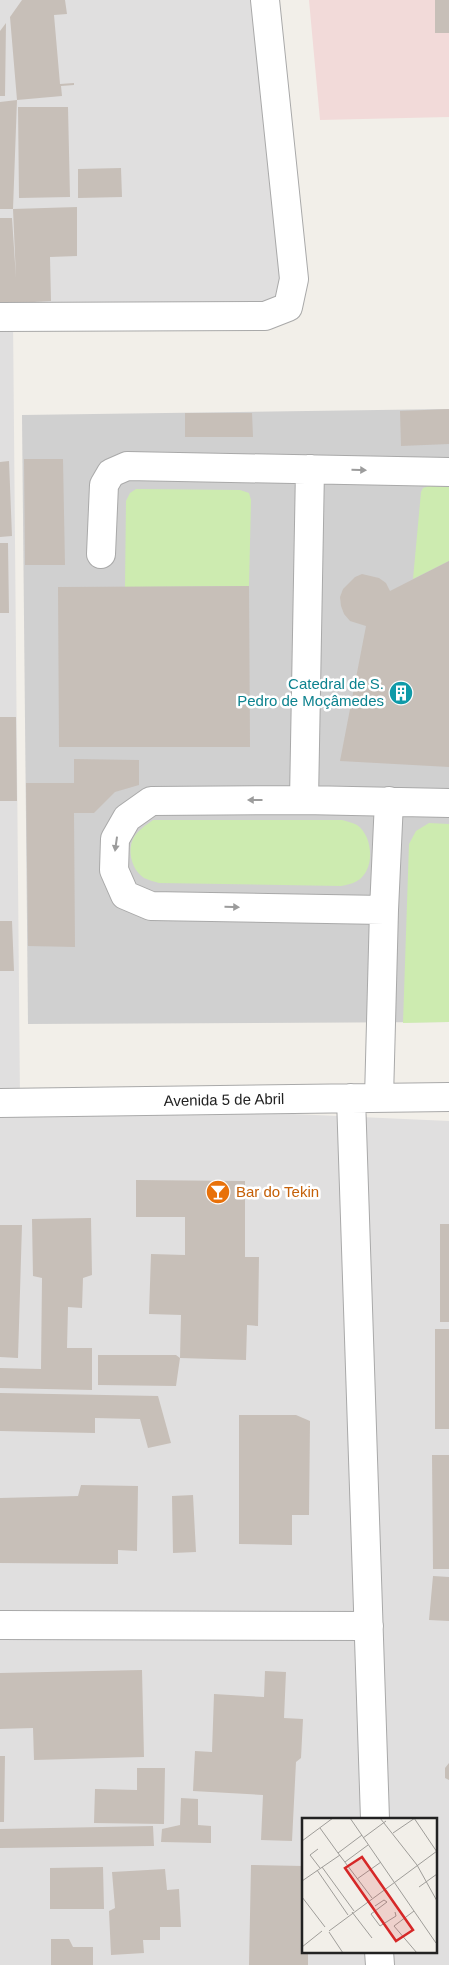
<svg xmlns="http://www.w3.org/2000/svg" width="449" height="1965" font-family="Arial,sans-serif">
<rect width="100%" height="100%" fill="#f2efe9"/>
<path fill="#e0dfdf" fill-rule="evenodd" d="M0 0H265L288 307 13 317 20 1102 449 1121V1965H0ZM303 1819H435V1951H303Z"/>
<path fill="#f2dad9" d="M309 0H449V117L320 120Z"/>
<path fill="#d0d0d0" d="M449 409V1022L28 1024 22 415Z"/>
<path fill="#cdebb0" d="M429 486 449 487V561L413 579 421 492 423 488Z
M136 489 240 490 249 493 251 500 249 586 125 587 126 501 130 493Z
M153 820H342C347 821 353 823 357 825 374 837 375 871 357 881 352 884 346 885 341 886L159 883C155 882 149 880 144 878 132 870 127 852 133 839 137 831 146 825 153 820Z
M429 823 449 824V1022L403 1023 409 844 416 831Z"/>
<path fill="#c7bfb8" d="M22 0H65L67 14 54 15 60 84 74 83V85L61 86 62 96 17 100 10 17Z
M435 0H449V33H435Z
M6 23 5 96H0V31Z
M17 100 13 209H0V102Z
M18 107H68L70 197 19 198Z
M121 168 122 197 78 198V169Z
M77 207V256L50 257 51 301 0 304V218H12L16 278 13 209Z
M449 409V444L401 446 400 411Z
M185 413H252L253 437H185Z
M24 459H63L65 565H25Z
M9 461 12 536 0 537V462Z
M0 543H8L9 613H0Z
M449 561V767L340 761 366 626 350 621 344 614 341 606 340 597 343 589 355 577 362 574 379 578 386 583 390 591Z
M249 586 250 747H59L58 587Z
M0 717H16L17 801H0Z
M74 759 139 760V785L115 792 94 813H74L75 947 28 946 26 783H74Z
M0 921H12L14 971H0Z
M136 1180 245 1181V1257H259L258 1326 247 1325 246 1360 180 1358 176 1386 98 1385V1355H176L180 1358 181 1315 149 1314 151 1254 185 1255V1217H136Z
M91 1218 92 1275 83 1278 82 1308 68 1307 67 1348H92V1390L0 1388V1368L41 1369 42 1278 33 1276 32 1219Z
M440 1224H449V1322H440Z
M0 1225H22L18 1358 0 1357Z
M435 1329H449V1429H435Z
M0 1393 158 1396 171 1443 148 1448 140 1419 95 1418V1433L0 1431Z
M239 1415H296L310 1421 309 1515H292V1545L239 1544Z
M432 1455H449V1569H433Z
M81 1485 138 1486 137 1551 118 1550V1564L0 1563V1498L78 1496Z
M193 1495 196 1552 173 1553 172 1496Z
M433 1576 449 1577V1621L429 1620Z
M142 1670 144 1757 34 1760 33 1728 0 1729V1673Z
M265 1671 286 1672 284 1718 303 1719 301 1758 296 1762 292 1841 261 1840 263 1795 193 1791 195 1751 212 1752 214 1694 264 1697Z
M0 1756H5L4 1822H0Z
M449 1763V1780L445 1778V1768Z
M137 1768H165L164 1824 94 1823 95 1789 137 1790Z
M181 1798 198 1799V1825L211 1826V1843L161 1842 162 1829 180 1825Z
M153 1826 154 1846 0 1848V1829Z
M251 1865 303 1866V1951H308V1965H249Z
M103 1867 104 1909H50V1868Z
M165 1869 167 1890 179 1889 181 1927H160V1940H143L144 1953 111 1955 109 1911 115 1908 112 1872Z
M51 1939H69L73 1947H93V1965H51Z"/>
<g fill="none" stroke-linecap="round" stroke-linejoin="round">
<g stroke="#a9a9a9" stroke-width="30">
<path id="minor" d="M0 317 265 316 288 307 294 279 265 0
M101 554 104 485 111 473 127 466 449 472
M304 800 310 469
M384 910 151 906 125 895 114 870 115 839 127 818 151 801 304 800 449 803
M351 1098 375 1819
M379 1098 384 910 389 801
M0 1103 449 1097
M0 1625 369 1626
M379 1951 380 1965"/>
</g>
<use href="#minor" stroke="#fff" stroke-width="28"/>
</g>
<defs><path id="oneway-solid" d="M-6-.8H1V-3.2L6.5 0L1 3.2V.8H-6Z" transform="scale(1.25)"/></defs>
<g fill="#9c9c9c">
<use href="#oneway-solid" transform="translate(359 470) rotate(1)"/>
<use href="#oneway-solid" transform="translate(255 800) rotate(180)"/>
<use href="#oneway-solid" transform="translate(116 844) rotate(98)"/>
<use href="#oneway-solid" transform="translate(232 907) rotate(1)"/>
</g>
<defs>
<g id="building-disc" transform="scale(1.25)"><circle r="9.5" fill="#0f9aa8" stroke="#fff"/><path d="M-4-6H4V6H1V3H-1V6H-4ZM-2.5-4.3h1.7v1.8h-1.7ZM.8-4.3h1.7v1.8H.8ZM-2.5-1h1.7V.8h-1.7ZM.8-1h1.7V.8H.8Z" fill="#fff"/></g>
<g id="bar-disc" transform="scale(1.25)"><circle r="9.5" fill="#e8710a" stroke="#fff"/><path d="M-6-5H6L.8 .8V4.5H3.5V6h-7V4.5H-.8V.8Z" fill="#fff"/></g>
</defs>
<g fill-rule="evenodd">
<use href="#building-disc" x="401" y="693"/>
<use href="#bar-disc" x="218" y="1192"/>
</g>
<g text-anchor="middle" stroke-width="5" stroke-linejoin="round" paint-order="stroke">
<g font-size="15" fill="#0d838f" stroke="#fff" text-anchor="end">
<text x="384" y="689">Catedral de S.<tspan x="384" dy="17">Pedro de Moçâmedes</tspan></text>
</g>
<g font-size="15" fill="#222" stroke="#fff">
<text transform="translate(224 1100) rotate(-1)" y="5">Avenida 5 de Abril</text>
</g>
<g font-size="15" fill="#c56008" stroke="#fff" text-anchor="start">
<text x="236" y="1197">Bar do Tekin</text>
</g>
</g>
<g transform="translate(302 1818)">
<rect width="135" height="135" fill="#f2efe9"/>
<path fill="none" stroke="#9f9d99" stroke-width="1" d="M48 0 134 125M78 0 115 47 135 83M112 0 135 34M18 10 36 35 60 17M91 15 113 0M61 20 84 3M0 23 31 0M16 31 8 37 18 50M36 35 70 80M43 44 66 27M20 49 52 93M15 52 46 97M55 61 79 44M0 63 38 37M117 69 135 56M0 79 23 109M73 88 82 82 85 84 69 96 78 108 94 98 93 94M112 93 92 108 115 135M50 94 70 120M27 113 135 33M27 114 41 135M0 129 20 113"/>
<path fill="#d62828" fill-opacity="0.15" stroke="#d62828" stroke-width="2.5" d="M60 39 111 112 94 123 43 50Z"/>
<rect width="135" height="135" fill="none" stroke="#222" stroke-width="2.5"/>
</g>
</svg>
